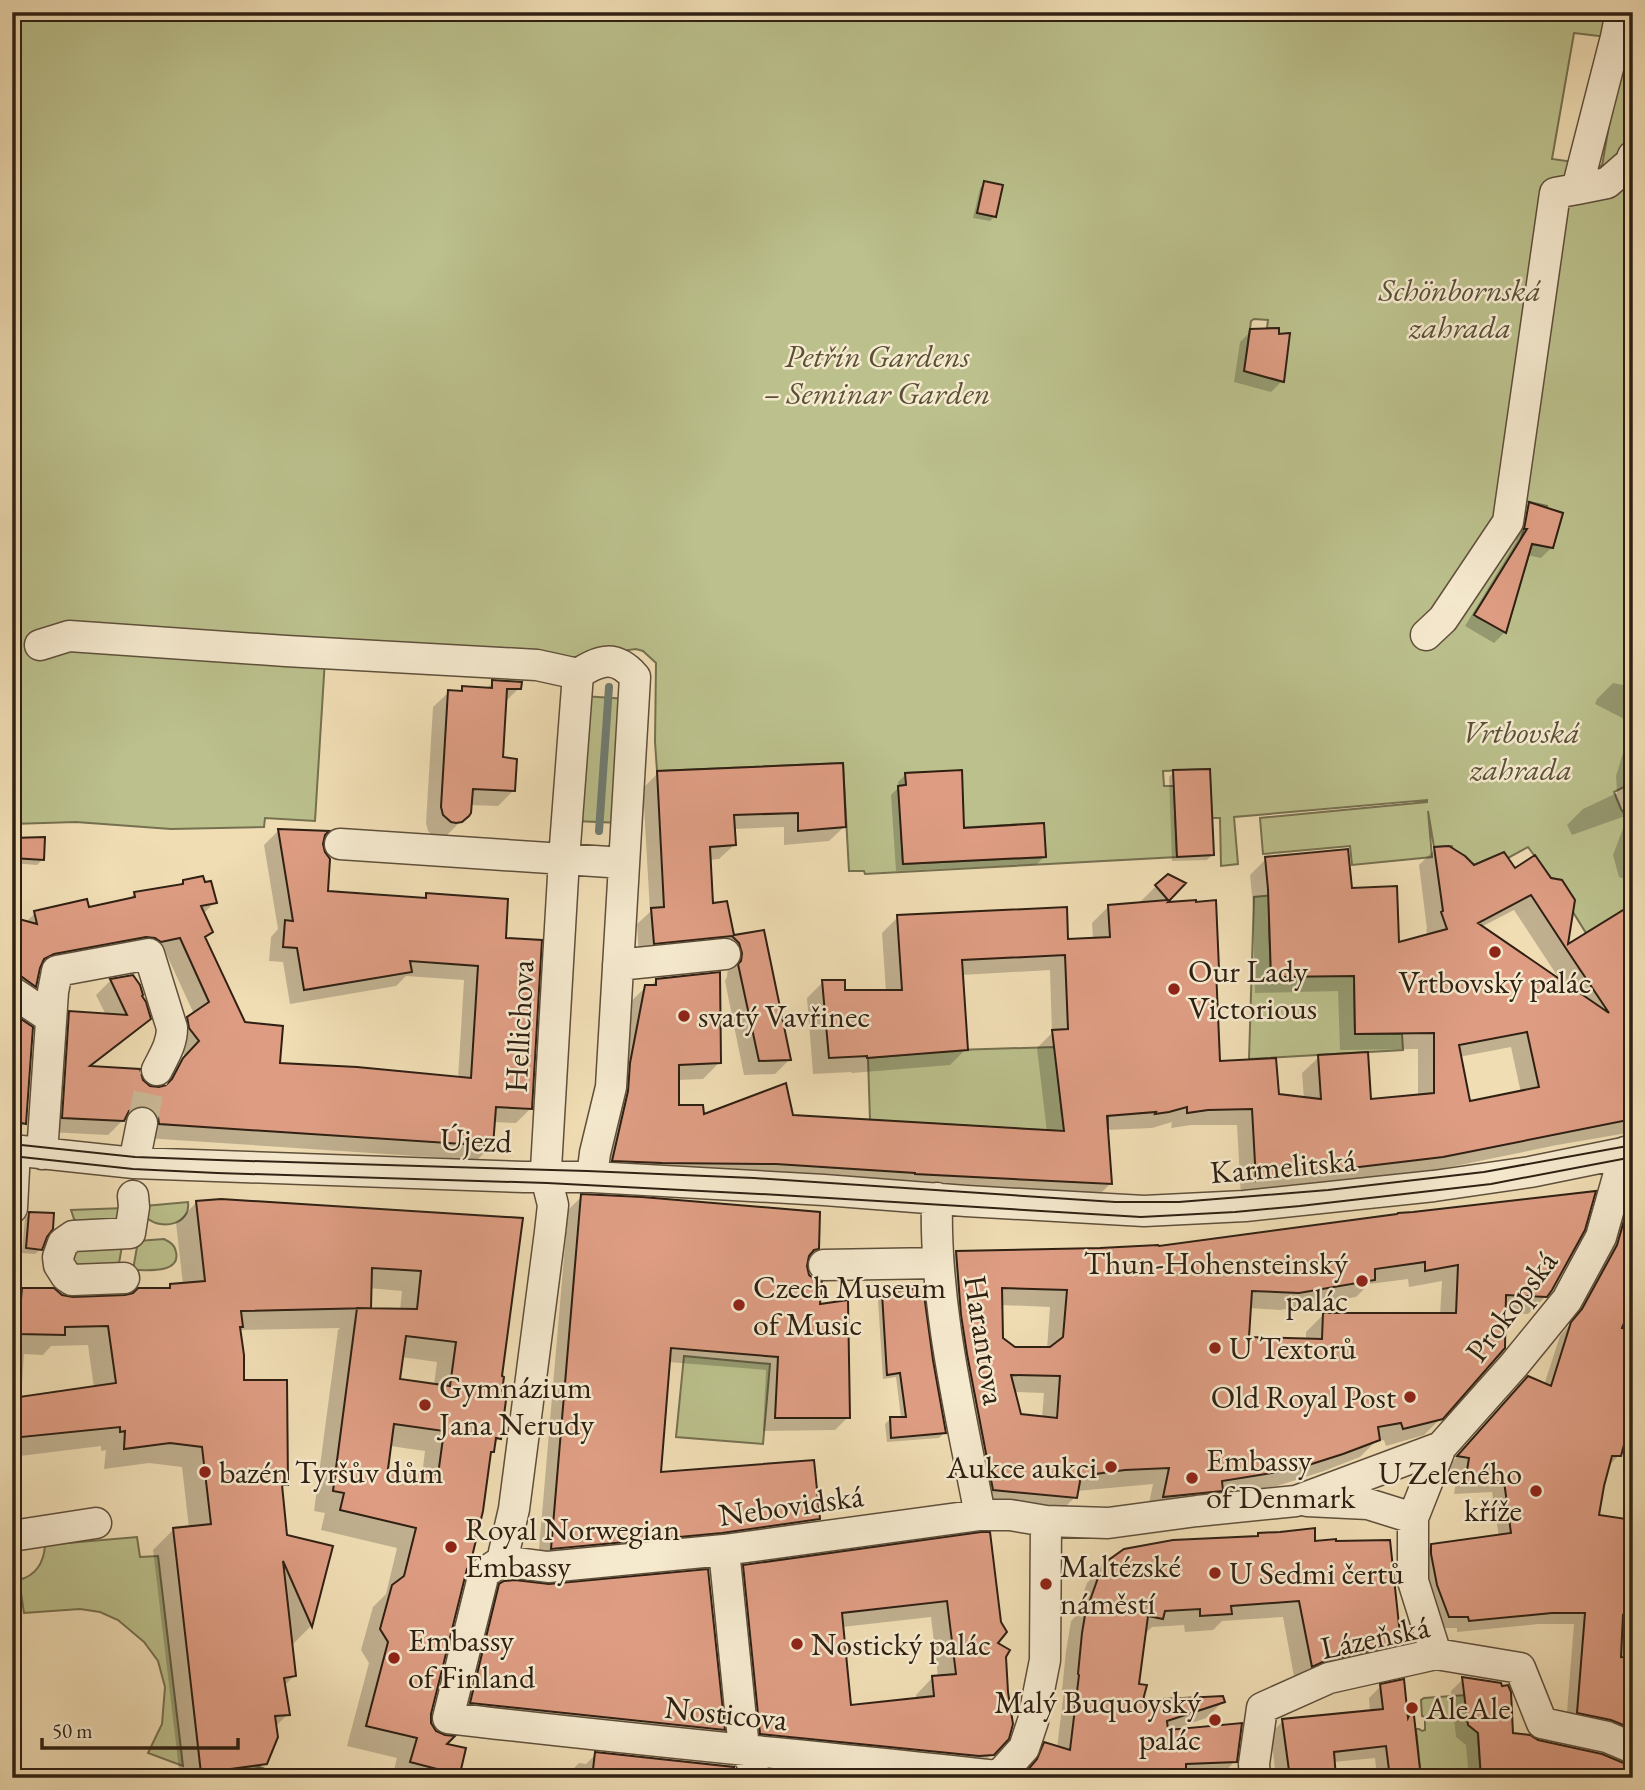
<svg xmlns="http://www.w3.org/2000/svg" width="1645" height="1790" font-family="'EB Garamond',serif">
<rect width="100%" height="100%" fill="#f0ddb4"/>
<filter id="stains"><feTurbulence type="fractalNoise" baseFrequency=".00286" numOctaves="4"/><feColorMatrix values="0 0 0 0 .2 0 0 0 0 .09 0 0 0 0 .02 0 0 0 .5 -.17"/></filter>
<radialGradient id="worn" r=".72"><stop offset=".6" stop-color="#630" stop-opacity="0"/><stop offset="1" stop-color="#630" stop-opacity=".3"/></radialGradient>
<path fill="#bbc08c" stroke="#757050" stroke-width="2" fill-rule="evenodd" d="M12 12H1633V737L1626 753 1628 785 1614 792 1621 809 1633 826 1628 838 1633 852V904L1586 933 1573 912 1562 881 1551 878 1528 847 1508 858 1504 853 1474 865 1465 856 1453 852 1452 846 1434 847 1428 811 1432 857 1352 865 1350 846 1263 854 1260 818 1427 802V800L1234 817 1238 864 1221 866 1220 818H1211L1209 769 1163 771 1164 786H1174L1177 857 865 874 864 871H849L843 763 657 771 655 742 656 663 643 651 636 649 568 658 325 659 315 821 265 818 264 827 171 829 76 822 12 824ZM1574 33 1624 39 1602 166 1552 159ZM1254 319 1268 320 1267 328H1279V334L1289 333 1283 382 1247 372 1245 369 1251 321ZM1525 501 1547 506 1546 508 1563 513 1553 547 1532 544 1506 632 1477 617 1476 613 1520 541 1524 529 1517 527ZM962 771V791L899 794 898 786 906 785V773ZM1043 823 1046 857 903 864 901 831Z
M582 696 628 699 620 823 575 821Z
M1286 894 1281 925H1269L1271 977 1354 975 1355 1034H1402L1403 1050 1249 1059 1254 897Z
M1055 1047 1062 1115 1108 1113V1134L870 1120 868 1058 955 1050Z
M188 1202C191 1224 162 1231 147 1218L145 1206Z
M124 1208 121 1220 79 1225 74 1219 71 1210Z
M164 1239C170 1242 175 1245 176 1252 181 1274 146 1270 133 1270L138 1241Z
M123 1240 118 1269 83 1271 71 1262 73 1247Z
M684 1356 770 1364 763 1444 676 1437Z
M137 1537 140 1557 158 1556 183 1766 148 1753 162 1724 165 1687 158 1661 144 1642 118 1620 100 1612 80 1609 24 1613 19 1580C37 1575 44 1562 45 1545Z
M1466 1695 1470 1714 1467 1715 1468 1724 1471 1727 1477 1724 1481 1778H1421L1416 1729H1419L1422 1731 1425 1730V1717L1422 1716 1421 1700 1424 1698Z
M764 1765 917 1778H763Z
M253 1766 263 1768 268 1771 271 1778H216L201 1773Z"/>
<path fill="#0003" fill-rule="evenodd" d="M985 183 995 216 990 221 973 218 980 188Z
M1251 331 1282 381 1271 392 1234 382 1240 342Z
M1529 503 1552 547 1541 558 1527 555 1505 632 1494 643 1465 626 1517 540 1514 539 1518 514Z
M493 682 519 688 504 703 501 759 514 790 498 806 470 805 467 815 446 836 439 838 433 836 428 831 426 823 433 707 449 692H458L463 688 486 689Z
M1613 683 1633 687V885L1632 882 1619 877 1613 855 1628 815 1572 835 1567 825 1583 809 1617 793 1616 776 1632 723 1595 704 1597 699Z
M841 765 844 827 829 841 784 845V827L733 829 734 845 719 859 709 860 712 904 726 903 732 937 763 932 790 1059 775 1074 744 1075 725 981 727 977 728 967 639 958 637 924 650 912 643 788 658 773Z
M1174 772 1212 855 1207 860 1172 861 1169 777Z
M906 774 963 829 1045 856 1037 864 896 871 891 795 899 787 898 782Z
M278 831 321 843 326 893 422 900 427 895 504 940 530 1109 516 1123 493 1122 492 1145 477 1160 145 1138 129 1120H123L108 1135 48 1132 55 1027 70 1013 106 1015 96 995 110 981 132 977 149 1018 134 1033 90 1067 141 1081 149 1087 162 1088 169 1074 186 1057 175 1043 173 1033 194 1014 165 951 146 955 130 951 38 968 35 986 20 1000 12 995V919L25 923 35 913 88 909 129 900 135 893 179 886 183 881 215 902 203 914 211 931 204 938 244 1024 278 1064 458 1079 464 980 406 976 396 986 290 1004 283 962 269 961 271 937 278 929 264 845Z
M12 838H43L42 860 37 865 12 863Z
M1435 849 1474 867 1514 870 1534 857 1566 948 1633 906V1132L1557 1145 1426 1172 1241 1196 1237 1125H1191L1171 1128 1172 1122 1152 1128 1106 1130 1110 1184 1094 1200 597 1176 629 1003 646 987H650L656 980 720 1062 703 1079 677 1080V1107L702 1116 791 1117 1047 1132 1037 1048 1052 1033 1050 970 961 975 966 1049 950 1065 852 1073 851 1072 813 1074 807 998 823 982 843 992H886L882 933 898 917 1066 941 1093 939 1092 923 1108 907 1142 904 1140 902 1156 886 1183 884 1164 904 1217 968 1215 971 1219 1063 1277 1096 1304 1099 1302 1073 1319 1057 1369 1101 1418 1096V1049L1340 1050 1338 991 1255 993 1253 906 1250 875 1266 859 1351 890 1397 944 1428 936 1426 930 1427 929 1419 865ZM1514 910 1562 983 1481 927ZM1511 1047 1521 1093 1468 1103 1459 1057Z
M12 1015 25 1123 12 1136Z
M1633 1189V1457L1620 1454 1608 1467 1597 1516 1631 1522 1633 1516V1588H1626L1625 1726 1614 1738 1566 1724 1574 1624H1538L1457 1632V1628H1437L1419 1558 1431 1546 1499 1537 1492 1492 1454 1494 1458 1470 1447 1468 1516 1390 1544 1385 1560 1336 1571 1323 1605 1259 1622 1200Z
M582 1196 817 1248 807 1259 805 1266 808 1276 814 1281 818 1306 848 1417 835 1430 763 1431 766 1370 668 1362 659 1474 818 1519 805 1532 538 1561 568 1210Z
M196 1203 521 1220 500 1378 499 1438 494 1444 493 1451 489 1455 429 1714 430 1723 444 1745 457 1778H392L397 1758 347 1746 369 1663 361 1650 373 1607 386 1594 397 1548 321 1530 325 1513 314 1511 338 1330 340 1328 239 1330 242 1382 286 1484 280 1490 285 1536 331 1547 311 1626 291 1646 294 1676 284 1686 288 1714 274 1728 265 1763 251 1778H180L153 1550 173 1530 189 1528 182 1467 149 1463 104 1469 106 1450 101 1451V1446L12 1457V1290H53L61 1296 72 1299 125 1297 166 1289 171 1285 183 1284 176 1223ZM369 1288 402 1291 400 1311 366 1310 369 1307ZM88 1345 94 1388 21 1398 24 1354 43 1355 51 1346ZM401 1357 437 1362 434 1385 398 1381ZM390 1446 425 1451 422 1475 386 1470Z
M30 1213 41 1249 35 1254 22 1253 25 1218Z
M1397 1216 1546 1296 1528 1314 1504 1312 1442 1417 1424 1435 1386 1446 1384 1440 1376 1441 1360 1457 1324 1471 1277 1486 1216 1496 1147 1513 1153 1484 1077 1491 1075 1497 1058 1514 976 1507 939 1270 956 1253 1157 1247ZM1408 1279 1409 1287 1442 1281 1440 1315H1323L1306 1332V1341L1247 1339 1249 1308 1280 1310 1356 1297 1369 1284ZM1001 1305 1050 1307 1047 1349H1015L1002 1339ZM1013 1392 1044 1393 1042 1418 1019 1416Z
M883 1295 944 1433 939 1438 887 1442 885 1424 890 1419 901 1418 896 1377 883 1379 878 1300Z
M989 1534 995 1644 1004 1657 1007 1738 977 1769 744 1750 727 1584 744 1567ZM931 1617 938 1677 932 1678 916 1695V1700L849 1707 842 1627Z
M1314 1543 1399 1643 1382 1660 1295 1682 1283 1617 1222 1621 1213 1630 1185 1632 1184 1625 1152 1627 1144 1635 1137 1685 1141 1702H1223L1206 1718 1172 1730 1235 1761 1219 1778H1021L1028 1760 1045 1744 1057 1748 1064 1691 1062 1690 1066 1651 1071 1621 1075 1617 1087 1583 1104 1566Z
M500 1585 549 1586 723 1730 711 1741 459 1714 488 1598Z
M1463 1679 1511 1735 1538 1742 1633 1778H1469L1466 1745 1456 1737 1451 1691Z
M1381 1686 1406 1717 1412 1711 1419 1778H1377L1375 1758 1333 1762 1334 1778H1276L1271 1733 1283 1721 1370 1712 1369 1698Z
M596 1754 733 1778H566L567 1775 579 1763 586 1764Z"/>
<g fill="none" stroke-linecap="round" stroke-linejoin="round">
<path stroke="#707d73" stroke-width="8" d="M599 831 609 687"/>
</g>
<path fill="#de9d83" stroke="#2f2013" stroke-width="2" fill-rule="evenodd" d="M984 181 1003 185 996 217 977 213Z
M1279 328V334L1290 333 1284 382 1244 371 1250 329Z
M1529 502 1563 513 1553 548 1532 544 1506 633 1474 615 1527 529H1524Z
M492 680 522 682 521 689H507L503 757 517 759 515 791 473 789 471 813 469 816 462 822 456 823 451 822 443 815 441 807 448 690 462 691V686L492 688Z
M843 763 846 827 798 831V813L734 815 736 845 710 847 713 903 727 901 734 935 764 930 791 1060 759 1061 738 964 741 961 742 953 739 943 732 936 654 944 651 908 664 907 657 771Z
M1210 769 1214 855 1177 857 1173 770Z
M962 770 964 828 1044 823 1046 857 903 864 898 786 906 785 905 773Z
M278 829 329 831 325 835 323 844 325 852 330 859 328 891 426 898V893L508 899 506 938 542 940 532 1109 496 1107 493 1146 159 1124 158 1117 154 1110 145 1106 136 1107 129 1111 124 1121 62 1118 69 1011 127 1015 110 979 133 975 140 985 143 995 142 996 146 1002 151 1019 90 1066 140 1069 143 1080 150 1086 159 1087 166 1085 172 1079 183 1058 199 1041 189 1028 187 1017 209 1002 180 938 161 942 155 938 146 937 54 954 44 959 40 968 36 987 22 977 12 975V917L37 924 34 911 87 899 89 907 135 897 134 892 183 884V880L203 876 205 882 211 881 217 903 201 906 213 932 205 937 245 1022 283 1026 280 1063 357 1067 471 1078 478 966 410 961 412 972 304 990 297 948 283 947 285 920 293 921Z
M45 837 44 860 12 858V838Z
M1449 846 1465 856 1474 865 1504 852 1515 868 1535 855 1551 878 1562 880 1575 900 1568 944 1633 904V1119L1443 1157 1275 1177 1256 1181 1252 1109 1208 1110 1187 1113V1107L1169 1112 1155 1114 1156 1112 1107 1116 1112 1184 915 1174V1173L776 1164 662 1163 612 1161 628 1091 630 1063 645 985H656V979L720 972 721 1063 679 1065V1105H703L704 1114 786 1083 793 1115 1064 1131 1052 1030 1068 1029 1065 955 962 960 968 1050 867 1058V1056L829 1058 822 980H845V990H902L897 915 1067 907 1068 939 1110 937 1108 905 1168 900 1155 885 1168 874 1186 883 1168 902 1196 900V902L1216 900 1219 969H1216L1220 1061 1276 1058 1279 1094 1321 1099 1318 1055 1368 1052 1371 1099 1434 1093V1033L1355 1034 1354 976 1271 977 1268 889 1265 857 1348 849 1352 888 1397 886 1399 942 1447 929 1441 912 1443 911 1434 847ZM1531 895 1565 947 1609 1013 1478 923ZM1527 1032 1539 1087 1470 1101 1459 1045Z
M12 1013 33 1027 26 1124 12 1121Z
M1633 1189V1301L1622 1328 1633 1330V1442L1625 1441 1621 1456H1612L1604 1486 1599 1515 1633 1520V1577H1628L1627 1616 1623 1615 1621 1657 1633 1658V1729L1611 1720 1577 1713 1585 1613H1552L1469 1621 1468 1617H1449L1437 1585 1431 1554V1544L1511 1533 1504 1481 1465 1483 1469 1458 1457 1456 1528 1376 1551 1386 1571 1322 1582 1309 1617 1245Z
M1596 1191 1585 1230 1552 1290 1547 1297 1506 1295 1505 1348 1443 1419 1403 1429 1401 1423 1378 1427 1380 1440 1343 1454 1296 1469 1222 1481 1223 1491 1163 1497 1169 1468 1125 1470 1081 1476 1077 1498 993 1490 967 1354 961 1315 956 1251 1100 1248 1158 1245 1159 1246 1397 1214 1398 1213 1413 1212ZM1425 1262V1271L1458 1265 1456 1313H1323L1322 1339 1249 1337 1252 1291 1299 1293 1375 1280V1269ZM1002 1288 1067 1290 1063 1337 1050 1347H1015L1003 1338ZM1011 1375 1060 1376 1057 1418 1021 1414Z
M581 1194 642 1197 820 1212 819 1249 814 1250 809 1256 807 1266 809 1275 815 1280 822 1282 820 1304 848 1300 850 1418H775L778 1357 671 1348 661 1472 814 1460 820 1519 722 1533 551 1549Z
M221 1199 523 1218 502 1376 504 1377 502 1391 507 1392 501 1439 496 1438 494 1452H491L483 1511 470 1565 467 1569 431 1714V1723L436 1731 445 1735 455 1736 447 1744 466 1748 459 1778H440L441 1770 410 1762 417 1738 366 1726 388 1642 380 1629 392 1585 404 1576 416 1528 340 1510 344 1493 333 1491 357 1308 417 1309 421 1271 372 1268 371 1308 241 1311 243 1327H240L244 1355V1380H287L288 1485H282L287 1535 333 1546 312 1627 283 1561 296 1676 284 1678 290 1715 275 1716 278 1737 267 1764 201 1773 173 1528 211 1524 202 1447 170 1443 124 1449 125 1431 120 1432V1427L12 1438V1398L116 1383 108 1326 65 1327V1335L18 1334 22 1288H54L62 1295 73 1297 125 1295 133 1293 138 1288H170V1284L205 1281 196 1201ZM406 1336 456 1342 450 1386 400 1379ZM394 1424 444 1431 438 1475 388 1469Z
M29 1212 54 1213 53 1229 47 1237 42 1250 26 1248Z
M923 1287 933 1360 946 1433 891 1438 890 1417H906L900 1373 887 1375 882 1294Z
M1315 1528V1541L1336 1539V1541L1390 1540 1401 1644 1325 1661 1312 1667 1299 1601 1231 1606 1232 1614 1200 1616V1609L1165 1611 1163 1619 1148 1616 1139 1684 1147 1685 1143 1700 1223 1696 1225 1702 1167 1721 1168 1730 1242 1723 1237 1762 1186 1764V1778H1021L1037 1759 1044 1742 1070 1750 1079 1675 1078 1674 1082 1633 1087 1603H1089L1103 1564 1124 1549 1173 1540 1258 1536V1533L1280 1532Z
M981 1532H990L1001 1622 1007 1632 998 1643 1010 1650 1006 1657 1008 1692 1013 1724 1009 1739 994 1755 979 1756 760 1734 743 1565ZM947 1601 956 1674 932 1676 934 1696 851 1705 842 1613Z
M708 1569 725 1730 470 1703 499 1584 504 1581 515 1580 549 1584Z
M1462 1677 1501 1683 1502 1686 1508 1685 1511 1692 1513 1733 1530 1735 1538 1740 1602 1754 1626 1764 1633 1765V1778H1540L1536 1776 1481 1778 1478 1733 1468 1725Z
M1404 1679 1408 1718 1413 1707 1421 1778H1390L1386 1746 1334 1752 1336 1778H1290L1282 1719 1383 1709 1380 1684Z
M595 1752 734 1767V1778H592Z"/>
<g fill="none" stroke-linecap="round" stroke-linejoin="round">
<path stroke="#c9b794" stroke-width="30" stroke-dasharray="30 15" stroke-linecap="butt" d="M142 1123 150 1086 157 1070"/>
<g stroke="#5f4f3b" stroke-width="33">
<path id="minor" d="M1577 189 1607 183 1630 163 1633 156
M1426 635 1443 619 1508 522 1555 193 1577 189 1616 37 1621 12
M40 645 69 636 286 651 537 665 578 674
M578 674 564 859 546 1169V1177L553 1205 550 1232 514 1509 502 1561 484 1573 448 1718C631 1740 814 1756 997 1776
M578 674C600 659 616 655 635 677L611 1087 595 1153 592 1177
M340 844 624 863
M618 965 725 954
M12 992 51 1018
M12 1150 134 1163 524 1177H592L824 1190 966 1201 1144 1211 1245 1206 1434 1186 1530 1172 1633 1151
M42 1154 53 992 57 971 149 954 172 1028C172 1044 164 1056 157 1070
M134 1163 142 1123
M937 1198C934 1305 960 1410 980 1515
M12 1208 15 1151
M824 1265 938 1263
M124 1278 72 1280 66 1276 59 1265 58 1257 63 1243 73 1236 130 1233 134 1207 133 1196
M1307 1501 1368 1504 1413 1518
M12 1536 96 1523
M724 1550 744 1749 753 1764 751 1778
M502 1561 548 1567 724 1550 980 1515H1010L1046 1521 1108 1523 1197 1511 1296 1501 1441 1447
M1436 1654 1413 1581V1518L1441 1447 1514 1365 1567 1300 1601 1237 1625 1152
M997 1778 1024 1748 1033 1721 1045 1660 1046 1521
M1255 1778 1254 1764 1262 1708 1329 1678 1436 1654 1520 1668 1542 1723 1607 1737 1633 1748"/>
</g>
<use href="#minor" stroke="#f5e9ce" stroke-width="30"/>
<path stroke="#2f2013" stroke-width="2" d="M12 1144 135 1157 218 1160 587 1171 754 1178 1115 1202H1179L1328 1190 1484 1172 1633 1145
M12 1156 133 1169 217 1173 547 1183 779 1195 1141 1217 1235 1212 1300 1206 1491 1184 1633 1157"/>
</g>
<g fill="#8f2418" stroke="#f5e9ce" stroke-width="2.5">
<circle cx="1495" cy="952" r="7"/>
<circle cx="1174" cy="989" r="7"/>
<circle cx="684" cy="1016" r="7"/>
<circle cx="1362" cy="1281" r="7"/>
<circle cx="739" cy="1305" r="7"/>
<circle cx="1215" cy="1348" r="7"/>
<circle cx="1410" cy="1397" r="7"/>
<circle cx="425" cy="1405" r="7"/>
<circle cx="1111" cy="1467" r="7"/>
<circle cx="205" cy="1472" r="7"/>
<circle cx="1192" cy="1478" r="7"/>
<circle cx="1536" cy="1491" r="7"/>
<circle cx="451" cy="1547" r="7"/>
<circle cx="1215" cy="1573" r="7"/>
<circle cx="1046" cy="1584" r="7"/>
<circle cx="797" cy="1644" r="7"/>
<circle cx="394" cy="1658" r="7"/>
<circle cx="1412" cy="1708" r="7"/>
<circle cx="1215" cy="1720" r="7"/>
</g>
<g text-anchor="middle" stroke-width="5" stroke-linejoin="round" paint-order="stroke">
<g font-size="32" font-style="italic" fill="#595037" stroke="#f5e9ce">
<text x="1460" y="301">Schönbornská<tspan x="1460" dy="37">zahrada</tspan></text>
<text x="877" y="367">Petřín Gardens<tspan x="877" dy="37">– Seminar Garden</tspan></text>
<text x="1521" y="743">Vrtbovská<tspan x="1521" dy="37">zahrada</tspan></text>
</g>
<g font-size="32" fill="#2f2013" stroke="#f5e9ce" text-anchor="start">
<text x="1188" y="982">Our Lady<tspan x="1188" dy="37">Victorious</tspan></text>
<text x="1495" y="993" text-anchor="middle">Vrtbovský palác</text>
<text x="698" y="1027">svatý Vavřinec</text>
<text x="1348" y="1274" text-anchor="end">Thun-Hohensteinský<tspan x="1348" dy="37">palác</tspan></text>
<text x="753" y="1298">Czech Museum<tspan x="753" dy="37">of Music</tspan></text>
<text x="1229" y="1359">U Textorů</text>
<text x="439" y="1398">Gymnázium<tspan x="439" dy="37">Jana Nerudy</tspan></text>
<text x="1396" y="1408" text-anchor="end">Old Royal Post</text>
<text x="1206" y="1471">Embassy<tspan x="1206" dy="37">of Denmark</tspan></text>
<text x="1097" y="1478" text-anchor="end">Aukce aukci</text>
<text x="219" y="1483">bazén Tyršův dům</text>
<text x="1522" y="1484" text-anchor="end">U Zeleného<tspan x="1522" dy="37">kříže</tspan></text>
<text x="465" y="1540">Royal Norwegian<tspan x="465" dy="37">Embassy</tspan></text>
<text x="1060" y="1577">Maltézské<tspan x="1060" dy="37">náměstí</tspan></text>
<text x="1229" y="1584">U Sedmi čertů</text>
<text x="408" y="1651">Embassy<tspan x="408" dy="37">of Finland</tspan></text>
<text x="811" y="1655">Nostický palác</text>
<text x="1201" y="1713" text-anchor="end">Malý Buquoyský<tspan x="1201" dy="37">palác</tspan></text>
<text x="1426" y="1719">AleAle</text>
</g>
<g font-size="32" fill="#2f2013" stroke="#f5e9ce">
<text transform="translate(519 1026) rotate(-87)" y="11">Hellichova</text>
<text transform="translate(476 1140) rotate(2)" y="11">Újezd</text>
<text transform="translate(1283 1166) rotate(-5)" y="11">Karmelitská</text>
<text transform="translate(1511 1306) rotate(-53)" y="11">Prokopská</text>
<text transform="translate(985 1340) rotate(81)" y="11">Harantova</text>
<text transform="translate(791 1505) rotate(-8)" y="11">Nebovidská</text>
<text transform="translate(1375 1637) rotate(-12)" y="11">Lázeňská</text>
<text transform="translate(726 1713) rotate(6)" y="11">Nosticova</text>
</g>
</g>
<rect width="1645" height="1790" fill="none" stroke="#f0ddb4" stroke-width="42"/>
<rect x="14" y="14" width="1617" height="1762" fill="none" stroke="#2f2013" stroke-width="3.5"/>
<rect x="21" y="21" width="1603" height="1748" fill="none" stroke="#2f2013" stroke-width="2"/>
<path d="M42 1738v10h196v-10" fill="none" stroke="#2f2013" stroke-width="3.5"/>
<text x="52" y="1738" font-size="21" fill="#2f2013" stroke="#f5e9ce" stroke-width="5" paint-order="stroke">50 m</text>
<rect width="100%" height="100%" filter="url(#stains)"/>
<rect width="100%" height="100%" fill="url(#worn)"/>
</svg>
